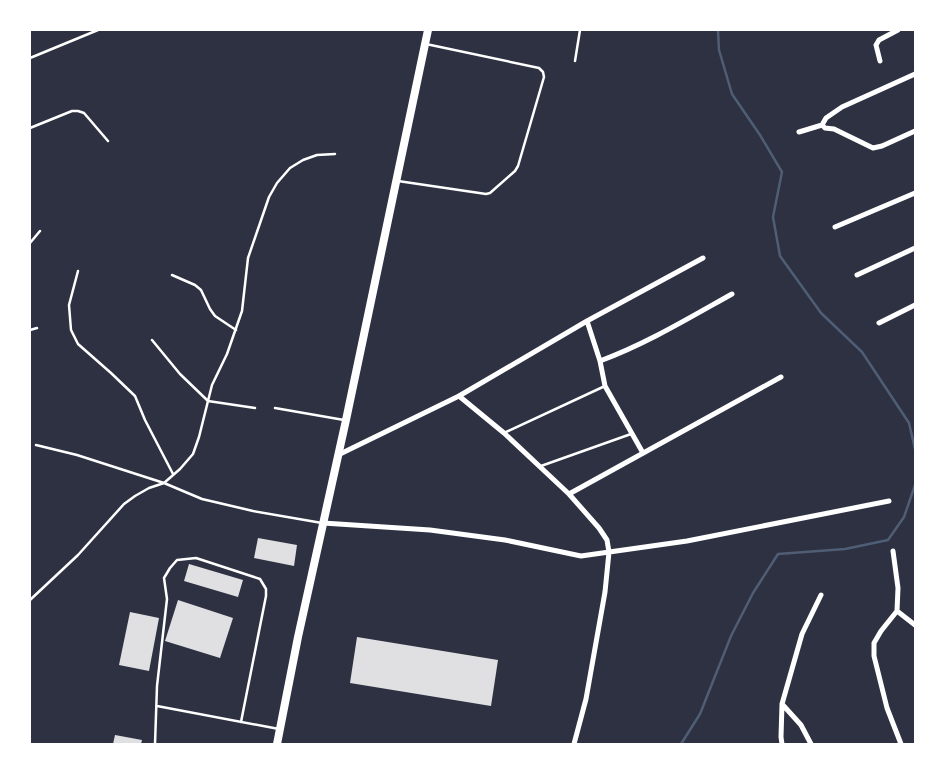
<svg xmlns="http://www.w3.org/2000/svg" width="945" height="774" font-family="Figtree,sans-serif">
<rect width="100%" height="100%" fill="#2d3142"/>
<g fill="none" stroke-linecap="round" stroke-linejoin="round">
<path stroke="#4f5d75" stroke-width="2.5" d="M718 30 719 50 732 94 760 135 782 172 773 217 780 256 821 313 862 352 909 423 915 449
M681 744 700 714 731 636 753 593 778 554 845 549 888 540 904 517 915 485"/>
</g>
<path fill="#e0e0e3" d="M258 538 297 545 294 566 254 558Z
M189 564 243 580 238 597 184 581Z
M178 600 233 618 220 658 165 641Z
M130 612 159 618 149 671 119 665Z
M357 637 498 660 491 706 350 683Z
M115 735 142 740 141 744H113Z"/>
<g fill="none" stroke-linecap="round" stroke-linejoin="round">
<path stroke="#fff" stroke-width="2.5" d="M30 58 98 30
M575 61 580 30
M30 128 72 111H78L84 113 108 141
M398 181 486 194 490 193 515 171 518 166 544 77 543 72 539 68 426 44
M30 243 40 231
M78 271 69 305 71 330 78 344 111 373 135 396 145 420 173 474
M172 275 195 285 201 290 210 309 215 316 236 330
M30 330 37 328
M152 340 180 374 208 401 255 408
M275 408 344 420
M504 433 605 386
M36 445 77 455 164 483 202 499 253 511 322 523
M541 466 631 434
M30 600 78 555 124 504 135 496 149 488 164 483 180 469 193 454 199 437 212 385 227 354 242 311 248 258 269 197 277 183 290 168 303 160 317 155 335 154
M157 706 279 729
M155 744 157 686 167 599 164 578 170 568 177 560 196 558 260 579 266 589V596L241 722"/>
<path stroke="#fff" stroke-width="5" d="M880 61 876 45 879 40 898 30
M822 125 825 128 834 129 873 148 882 146 915 131
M799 132 822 125 826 118 842 107 915 74
M835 227 915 193
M857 275 915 248
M587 321 600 361 605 386 643 453
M879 323 915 305
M600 361C646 344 689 318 732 294
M459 396 504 433 569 494 599 528 607 540 609 552 605 592 586 699 574 744
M338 455 459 396 587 321 703 258
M569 494 781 377
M323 523 430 530 505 540 581 556 687 541 889 501
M893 551 898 588 897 611 881 631 874 643V656L887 708 901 744
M897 611 915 625
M782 704 801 725 811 744
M782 744 781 737 782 704 802 634 821 595"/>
<path stroke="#fff" stroke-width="8" d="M277 744 298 637 346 420 428 30"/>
</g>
<rect width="945" height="774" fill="none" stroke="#ffffff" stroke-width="62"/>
</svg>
